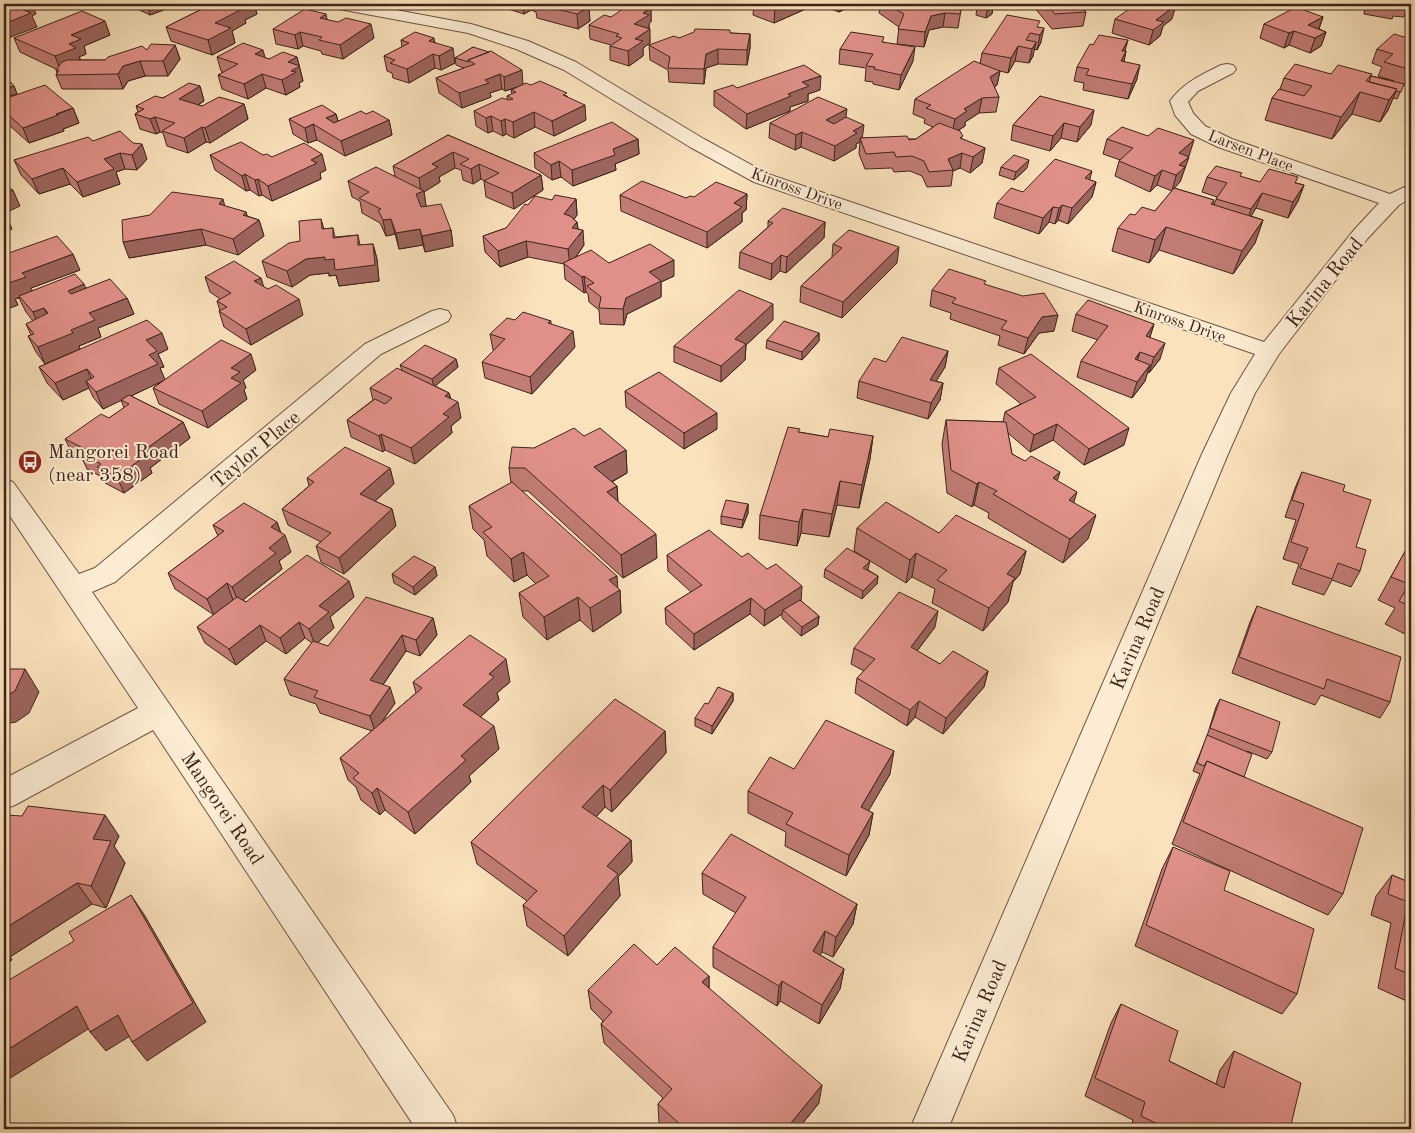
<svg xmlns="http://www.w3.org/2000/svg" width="1415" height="1133" font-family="'Old Standard TT',serif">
<rect width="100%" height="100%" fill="#fae2bc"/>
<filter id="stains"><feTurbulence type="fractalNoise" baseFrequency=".004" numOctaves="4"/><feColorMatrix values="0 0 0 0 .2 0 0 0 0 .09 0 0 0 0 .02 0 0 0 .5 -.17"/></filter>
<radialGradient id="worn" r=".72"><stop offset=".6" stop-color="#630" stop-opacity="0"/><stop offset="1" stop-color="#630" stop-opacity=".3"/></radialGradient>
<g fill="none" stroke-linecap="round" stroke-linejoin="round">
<g stroke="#6c5443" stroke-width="2">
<path id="minor" d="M331 4H364L471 24 528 41 576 62 704 139 768 174 1264 342 1354 230 1379 203 1218 147 1191 134 1175 115 1170 101C1183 83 1201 75 1221 65L1227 64 1233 65 1236 69 1233 73 1198 91 1188 102 1193 113 1205 126 1232 139 1390 194 1411 184V198L1399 205 1368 238 1279 354 1255 393 1228 454 948 1129H910L1202 454 1231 393 1255 354 754 182 690 147 564 70 516 49 468 33 339 9 333 7Z
M440 309 448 311 451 316 448 321 381 354 115 582 92 592 453 1115 458 1129H416L153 730 15 805 4 809V779L138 708 4 507V479L13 482 79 574 95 568 365 344 432 311Z"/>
</g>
<use href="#minor" fill="#fcecd3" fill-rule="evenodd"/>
</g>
<path fill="#c17c75" stroke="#3d241b" d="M116 4H166L164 5 166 9 150 15 133 7 127 9Z
M212 4H254L257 14 245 20 246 23 232 31 235 43 212 55 171 41 166 27Z
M502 4H588L590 21 578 29 537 18 536 12 531 10 524 14 502 7Z
M689 4H723L717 8 703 5 700 7Z
M754 4H855L839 12 817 4 774 23 753 15Z
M880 4H916L920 6 923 5 920 4H962L958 28 943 27 929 30 924 47 897 44 899 27 879 13Z
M984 4H998L994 6Z
M1035 4H1088L1083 8 1086 12 1083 26 1052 29 1034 7Z
M1352 4H1411V14L1405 13 1404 17 1393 16 1392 19 1364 14 1365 7Z
M993 6 992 14 986 18 976 15 977 7Z
M651 8V22L649 24 650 43 643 48V56L629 66 610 60V46L611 45 590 39 589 25 611 17Z
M1323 17 1319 29 1326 32 1321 46 1310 53 1289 45 1284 48 1260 38 1264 24Z
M1115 19H1172L1163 26 1160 36 1149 45 1112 33Z
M327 20 374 38 343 59 322 54 321 51 303 46 298 49 276 44 273 29Z
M1039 27 1041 42 1037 50 1034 49 1033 56 1029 63 1015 61 1008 73 1000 71 997 85 994 88 999 97 996 112 979 113 965 122V126L959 130 962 139 985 148 982 163 970 173 960 168 953 171 951 186 927 187 922 176 910 171 894 172 892 168 865 169 859 154 860 142 856 144V148L834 161 801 147 795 150 769 138 770 123 846 117 863 138 916 139 933 127 924 123 925 119 913 114 915 99 980 64 982 53Z
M730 33 750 34V48L747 65 718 64 706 68 704 84 669 82 668 70 650 60 649 45 679 38Z
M110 35 84 46 86 54 79 57 81 60H105L175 45 180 59 168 76H145L128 81 123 89H62L56 75 57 73 56 70V69L20 52 14 38Z
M1411 39V80L1406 85 1404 84 1397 99 1393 98 1388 110 1380 122 1352 114 1332 139 1265 120 1272 98 1280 89 1284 78 1331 74H1372L1371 76 1394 81 1378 76 1382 67 1372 63 1377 49Z
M401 40 435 42 455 63 441 70 435 68 409 83 393 78 392 73 387 71 384 56 402 47Z
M884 42 913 61 899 90 873 84V82L865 81 866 68 839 64 840 49Z
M473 47 523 84 531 85 567 96 586 120 554 136 535 127 514 138 506 134 503 136 493 131 488 133 476 126 474 111 507 100V96L512 94 511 90 515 88 505 91 502 89 490 93 491 97 462 108 439 93 436 78 464 68 456 65 455 58Z
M1125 51H1126L1124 61 1137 79 1128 99 1083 90 1084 83 1074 81 1077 67Z
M217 57 265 58 269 59 297 57 303 81 299 83 300 87 286 95 266 88 248 99 222 89 218 75 223 72 221 71Z
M4 76 14 86 17 94 6 97V99L73 108 79 123 63 129 64 131 29 143 9 125 4 127Z
M200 86 204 101 198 105 202 106 244 104 248 119 210 143 206 142 188 153 167 146 163 133 160 132 156 134 140 129 135 114 138 112 136 106Z
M737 88 820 90 808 94V101L790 107V111L746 129 714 106V91Z
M1040 96 1091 125 1077 142 1061 138 1050 151 1011 140 1013 125Z
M336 114 338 121 366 114 389 120 392 135 345 156 317 140 308 143 293 134 289 119Z
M448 135 541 175 543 190 514 209 486 197 484 181H485L481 179 473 184 463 180 461 170 455 168 439 177 440 182 424 192 426 206 451 230 453 246 425 252 423 245 399 249 395 234 386 236 380 223 362 213 360 201 352 197 348 181 395 176 393 166Z
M638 139 639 154 615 164 616 170 573 186 561 177 552 180 535 168 534 153Z
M1107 139 1189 156 1180 182 1174 188 1214 200 1213 204 1214 205 1217 197 1202 192 1207 177H1241L1260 182 1296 183 1304 185 1298 201 1288 218 1256 208 1251 216 1263 220 1255 243 1233 274 1159 250 1149 263 1112 251 1118 228 1135 215 1155 211 1172 191 1157 185 1150 192 1115 176 1119 161 1120 160 1103 154Z
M93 141 147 159 137 170 125 169 116 172 120 184 83 197 70 184 39 194 21 175 14 160Z
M210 155H263L272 157 326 170 320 173 321 179 272 201 262 195 259 196 250 190 246 191 215 170Z
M1001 167 1027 168 1014 180 999 175Z
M1090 180 1096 182 1092 197 1068 224 1058 220 1055 224 1049 222 1039 234 994 218 997 203 1023 192Z
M747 194 746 210 742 213V222L707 248 621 211 620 195 686 198Z
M576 199 577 215 574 219 577 222 578 229 584 245 576 257 609 263 674 276 661 282V297L627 314 624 325 600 324 599 310 589 302 588 294 586 292 584 293 565 279 564 264 528 257 500 267 485 252 483 236 506 228 528 205 552 200Z
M224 206 246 212 247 216 259 220 264 236 238 255 206 245 129 258Z
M321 219 324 229 333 228 335 237 358 235 360 245 373 244 377 259 379 281 339 286 336 275 329 276V273L310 275 292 287 267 277 262 261 300 241Z
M768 221 825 222 824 238 786 273 780 271 771 280 739 268 740 252 768 227Z
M833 244 897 263 842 318 800 302 801 286 832 257Z
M6 254 80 270 31 288 32 291 86 288 127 298 134 314 98 328 101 337 79 346 80 349H168L158 354 164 367 160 368 165 380 256 370 243 380 246 388 244 390 247 399 208 428 159 404 153 388 162 381 131 396 183 422 190 438 150 468 152 473 124 493 105 483 102 477 87 469 83 460 73 455 65 439 109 418 124 408 121 400 103 409 93 397 89 388 63 400 47 383 39 367 73 352 45 364 36 352 28 336 31 335 26 324 33 321 26 312 19 298 15 299 18 305 4 310Z
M205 277 261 278 263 287 303 315 251 345 224 327 219 311H220L217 301 220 299 210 292Z
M986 285 1054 331 1039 333 1024 354 998 345 1000 336 950 319 951 313 930 306 932 290Z
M1076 314 1154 324 1150 337 1160 359 1149 373 1147 372 1145 381 1132 398 1077 377 1081 361 1098 340 1072 331Z
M515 320 551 321V324L575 347 532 394 485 378 482 362 494 350H493L490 334Z
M773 320 746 345 745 360 721 382 674 362V346Z
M819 333V341L802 360 766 348 767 340Z
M948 351 945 367 936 381 943 383 940 400 928 419 857 398 859 381 886 362Z
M456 359 458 367 435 386 449 393 451 399 461 418 451 426 452 433 415 464 385 450 383 452 351 437 347 420 373 400 370 388 402 370 400 365Z
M999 368 1124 445 1084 465 1053 440 1030 452 1008 433 1012 454 1058 481 1074 503 1088 539 1063 563 988 518 989 513 974 505 972 507 947 493 942 444 946 420 1003 422 1005 412 1021 404 996 384Z
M625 391 717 429 684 449 626 407Z
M799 432 828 437 873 436 870 459 859 508 837 505 829 537 801 533 797 546 759 539 760 515Z
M584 436 626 450 627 473 612 482 617 486 618 501 657 558 623 578 528 491H522L620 590 621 613 593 632 580 620 547 640 523 617 519 593 536 584 527 575 514 582 487 556 484 540 473 529 469 506 511 483 509 468 534 448Z
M390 468 394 484 375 501 392 509 396 526 344 574 321 562 316 546 321 542 288 525 282 509 309 486 307 478Z
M1302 472 1343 491 1356 547 1360 571 1351 587 1332 580 1324 595 1292 584 1299 564 1283 559 1296 520 1285 517 1295 488Z
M748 504V513L742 528 721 524V516Z
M277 522 281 533 291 552 279 561 282 569 243 600 246 602 349 581 354 597 330 617 334 628 317 643 328 646 433 618 437 635 420 656 406 651 383 685 395 703 381 723 416 693 413 682H510L497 693 499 700 480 717 499 749 469 776 471 782 415 834 385 810 380 815 361 800 356 787 348 780 340 758 372 731 320 713 316 704 290 695 284 679 312 643 305 638 286 654 266 641 236 665 205 643 197 627 214 615 175 589 168 573 218 536 213 525Z
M857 528 939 533 1026 551 1020 574 1013 582 1008 602 983 631 932 603 935 589 912 577 906 583 854 551Z
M1408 546 1411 548V637L1385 624 1395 608 1378 600Z
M667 555 742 557 801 601 819 616 818 625 801 636 782 618V614L764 626 750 614 694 650 666 624 665 608 691 592 668 571Z
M435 567 437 576 415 595 394 583 392 574Z
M825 569H868V570L878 576 877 584 862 599 824 577Z
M1257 606 1390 702 1380 718 1321 695 1315 705 1232 673 1250 622Z
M935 627 917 651 940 664 988 671 984 687 943 734 915 717 907 726 855 693 857 678 864 671 851 664 854 648Z
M733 693V701L712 734 695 726V718Z
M1220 699 1272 752 1267 759 1247 751 1244 777 1343 894 1328 915 1172 844 1196 783 1200 774 1193 771 1207 736 1216 707Z
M665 731 666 753 612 812 605 807 596 817 631 840 632 862 618 877 620 896 568 956 527 926 523 905 527 901 477 864 471 842Z
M794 769 890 774 868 811 873 813 869 835 846 876 785 846 786 832 748 813V791Z
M4 816 119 836 114 846 125 863 106 908 92 904 10 957 12 960 4 965Z
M1173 847 1224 890 1297 994 1282 1014 1135 946 1162 869Z
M702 873 857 904 853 924 833 957 822 952 820 955 844 969 840 989 819 1024 780 1001 777 1006 713 967V947L736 913 703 894Z
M1392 875 1411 883V1003L1378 988 1391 923 1371 915 1376 896Z
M657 965 709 976V988L819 1103 798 1129H667L659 1122 658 1104 663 1098 604 1043 601 1024 603 1021 591 1009 588 990Z
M1121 1004 1169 1061 1216 1084 1220 1070 1234 1051 1290 1129H1130L1133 1120 1085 1096 1111 1023Z
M1411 1067V1076H1410Z"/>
<path fill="#9d655f" stroke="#3d241b" d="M20 4H32L36 14 32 16 37 27 6 39 4 33V24Z
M125 4H132L133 7 127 9Z
M147 4H166L164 5 166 9 150 15Z
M245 4H254L257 14 245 20 246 23 232 31 235 43 212 55 208 40 215 23 238 7Z
M523 4H531V10L524 14Z
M575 4H588V8L589 7 590 21 578 29 577 14Z
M717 4H723L717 8Z
M786 4H817L774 23 775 8Z
M840 4H855L839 12Z
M1080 4H1088L1078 12Z
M1176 5 1172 19 1163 26 1160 36 1149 45 1156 20Z
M993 6 992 14 986 18 987 10Z
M651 8V22L649 24V29L634 24 643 13Z
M945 13 943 27 929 30 924 47 925 32 931 16Z
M326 14 329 28 320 18Z
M1323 17 1318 31 1308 25Z
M105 21 110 35 84 46 86 54 79 57 81 62 61 71 55 56 69 44 71 35Z
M371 24 374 38 343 59 340 45Z
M1044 28 1041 42 1037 50 1040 35Z
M650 29V43L643 48V56L629 66 628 51 635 39Z
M1294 31 1289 45 1284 48 1289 33Z
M300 32 303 46 298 49 295 35Z
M1326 32 1321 46 1310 53 1315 38Z
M750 34V48L747 65V50Z
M434 38 436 52 433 54 435 68 409 83 407 69 429 41Z
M1128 40 1124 55 1122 51Z
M1036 42 1033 56 1029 63 1032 49Z
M175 45 180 59 168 76 163 61Z
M1018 46 1015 61 1008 73 1011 58Z
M915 47 913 61 899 90 901 75Z
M453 48 455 63 441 70 439 56Z
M718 49V64L706 68 704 84V69L706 54Z
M263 50 267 65 255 54Z
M1126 51 1123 66 1121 61Z
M297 57 303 81 299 83 300 87 286 95 282 80 288 62Z
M140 61 145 76 128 81 123 89 118 74 123 66Z
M1140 65 1137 79 1128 99 1132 84Z
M522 70 523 85 505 91 504 77Z
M1000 71 997 85 988 92 990 77Z
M1411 73V80L1406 85Z
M262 74 266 88 248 99 244 84Z
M500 74 502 89 490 93 491 97 462 108 459 93 485 80Z
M821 76 820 90 808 94V101L790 107V111L746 129 747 114 788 94 802 82Z
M14 86 17 94 6 97 8 102 4 103V89Z
M200 86 204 101 183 114 179 99Z
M1397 89 1388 110 1380 122 1389 100Z
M1360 92 1352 114 1332 139 1341 117Z
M982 98 979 113 965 122V126L952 134 955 119 964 109Z
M244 104 248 119 210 143 205 128Z
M585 105 586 120 554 136 552 121Z
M73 108 79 123 63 129 64 131 29 143 23 128Z
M847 109 845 124 825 136 826 120Z
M1094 110 1091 125 1077 142 1080 127Z
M534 112 535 127 514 138 513 122Z
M4 113 9 125 4 127Z
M336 114 340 129 326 118Z
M491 116 493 131 488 133 486 118Z
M155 117 160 132 156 134 150 119Z
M505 119 506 134 503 136 501 121Z
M389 120 392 135 345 156 341 141Z
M1064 123 1061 138 1050 151 1053 136Z
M313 124 317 140 308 143 305 128Z
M864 125 862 140 860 138V142L856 144V148L834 161 835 146 853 131Z
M202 127 206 142 188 153 184 138Z
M802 132 801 147 795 150 796 135Z
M638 139 639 154 615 164 616 170 573 186 572 170 613 149Z
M1194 140 1189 156 1174 169 1179 153Z
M142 144 147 159 137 170 132 155Z
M985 148 982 163 970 173 973 157Z
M453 152 455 168 439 177 440 182 424 192 426 206 419 210 416 194 421 192 419 178 432 164Z
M120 153 125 169 116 172 120 184 83 197 77 182 104 159Z
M962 153 960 168 953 171 948 159Z
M322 154 326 170 320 173 321 179 272 201 268 186 311 160Z
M1189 157 1180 182 1172 191 1179 165Z
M1029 160 1027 168 1014 180 1016 172Z
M559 161 561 177 552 180 551 165Z
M479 164 481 179 473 184 471 169Z
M63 168 70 184 39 194 32 179Z
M1162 170 1157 185 1150 192 1155 176Z
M1092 171 1088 186 1085 178Z
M245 174 250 190 246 191 242 176Z
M541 175 543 190 514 209 512 193Z
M258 179 262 195 259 196 255 180Z
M1096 182 1092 197 1068 224 1072 208Z
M1304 185 1298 201 1288 218 1293 202Z
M13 190 20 206 5 213 12 229 4 233V195Z
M1262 193 1256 208 1246 225 1251 209Z
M747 194 746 210 742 213V222L707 248V232L734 203Z
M223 199 227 215 219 204Z
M576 199 577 215 566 230 564 214Z
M1062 205 1058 220 1055 224 1059 208Z
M1053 207 1049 222 1039 234 1043 218Z
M246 212 250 226 259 220 264 236 238 255 233 239 243 215Z
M391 219 395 234 386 236 383 220Z
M1263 220 1255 243 1233 274 1242 251Z
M577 222 579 236 583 230 584 245 570 265 568 249 572 228Z
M825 222 824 238 786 273 787 257Z
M1166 227 1159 250 1149 263 1155 240Z
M201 229 206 245 129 258 123 242Z
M420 229 423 245 399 249 396 233Z
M451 230 453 246 425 252 422 236Z
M526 241 528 257 500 267 498 251Z
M373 244 377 259 379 281 339 286 336 275 329 276V273L310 275 292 287 287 271 306 259 325 257 334 259Z
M899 247 897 263 842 318 843 302Z
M73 254 80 270 31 288 33 292 15 299 18 305 4 310V291L6 284 22 273Z
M781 255 780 271 771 280 772 264Z
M674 260V276L661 282V297L627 314 624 325 623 309 626 298 649 272Z
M584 276 586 292 584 293 582 277Z
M261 278 266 294 254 281Z
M84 284 91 300 75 307 68 291Z
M127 298 134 314 98 328 101 337 79 346 80 349 45 364 38 347 71 330 89 313Z
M299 299 303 315 251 345 246 329Z
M773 304V320L746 345 745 360 721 382V366L735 339Z
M44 308 51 324 40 329 33 312Z
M1058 315 1054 331 1039 333 1024 354 1028 338 1042 317Z
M1154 324 1149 340 1146 336Z
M573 331 575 347 532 394 530 377Z
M162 333 168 349 158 354 164 367 160 368 165 380 103 409 96 392 149 355 146 340Z
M819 333V341L802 360V352Z
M1165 343 1160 359 1149 373 1154 357Z
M948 351 945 367 927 396 930 380Z
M1140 352 1135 368V359Z
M251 354 256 370 243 380 246 388 244 390 247 399 208 428 202 411 231 378V368Z
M456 359 458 367 434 387 432 379Z
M1150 365 1145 381 1132 398 1137 382Z
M87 369 94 385 86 381 89 388 63 400 55 383Z
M943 383 940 400 928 419 931 403Z
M449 393 452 407 458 402 461 418 451 426 452 433 415 464 411 448 443 414 445 396Z
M717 413V429L684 449V433Z
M183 422 190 438 150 468 152 473 124 493 117 477 139 454Z
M1057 424 1053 440 1030 452 1034 435Z
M1129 428 1124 445 1084 465 1089 449Z
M381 434 385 450 383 452 379 436Z
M873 436 870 459 859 508 862 485Z
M626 450 627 473 596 490 594 467Z
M390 468 394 484 364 511 360 494Z
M1060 472 1053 495V478Z
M840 481 837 505 829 537 832 514Z
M979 482 974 505 972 507 977 484Z
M617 486 618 509 607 492Z
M1077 492 1070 515 1069 500Z
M748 504V513L742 528 743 520Z
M392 509 396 526 344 574 339 558Z
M803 509 801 533 797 546 799 522Z
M1096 515 1088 539 1063 563 1070 539Z
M277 522 282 538 285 535 291 552 279 561 282 569 239 603 232 587 269 548 271 527Z
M656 534 657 558 623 578 621 555Z
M1026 551 1020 574 1013 582 1008 602 983 631 989 608 1007 574Z
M523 552 527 575 514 582 511 559Z
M916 553 912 577 906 583 910 560Z
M870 561 868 569 862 576 863 568Z
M435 567 437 576 415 595 413 587Z
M617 576 618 591 620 590 621 613 593 632 590 608 609 580Z
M878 576 877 584 862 599 863 591Z
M349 581 354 597 330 617 334 628 315 645 309 629 319 606Z
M227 583 233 600 214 615 207 599Z
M802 586 801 602 783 610 782 614 764 626 765 610Z
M578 597 580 620 547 640 544 617Z
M751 598 750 614 694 650V634Z
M938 611 935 627 908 663 911 647Z
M819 616 818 625 801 636 802 627Z
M433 618 437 635 420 656 416 640Z
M299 622 305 638 286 654 280 638Z
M260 625 266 641 236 665 229 649Z
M402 635 406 651 375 696 370 680Z
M506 659 510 682 497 693 499 700 468 728 463 705 489 674Z
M4 661 17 682 4 680Z
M25 669 39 692 29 713 16 722 4 724V697Z
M988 671 984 687 943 734 946 718Z
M390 687 395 703 375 732 370 716Z
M733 693V701L712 734V726Z
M919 701 915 717 907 726 910 710Z
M494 726 499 749 469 776 471 782 415 834 408 812 461 756Z
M665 731 666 753 612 812 610 790Z
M894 751 890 774 858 829 861 807Z
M603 785 605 807 585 829 582 807Z
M377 788 385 810 380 815 372 793Z
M873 813 869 835 846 876 849 855Z
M105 815 119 836 114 846 125 863 106 908 91 886 93 839Z
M631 840 632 862 618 877 620 896 568 956 564 936 607 866Z
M77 883 92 904 10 957 12 960 4 965V929Z
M131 895 145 916 206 1022 147 1061 132 1042Z
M857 904 853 924 833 957 836 937Z
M825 931 822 952 810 971 813 951Z
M844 969 840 989 819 1024 822 1005Z
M709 976V996L702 982Z
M782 981 780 1001 777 1006 779 986Z
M77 1006 93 1026 4 1082V1052Z
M118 1015 133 1034 106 1051 90 1032Z
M822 1085 819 1103 798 1129H786Z"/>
<path fill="#e09088" stroke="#3d241b" d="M4 4H21H20L29 8 24 10 31 13 4 24Z
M212 4H245L238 7 242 9 215 23 231 28 208 40 166 27Z
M535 4H578L589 7 577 14Z
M630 4H635L651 8 643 13 649 15 634 24 650 29 635 39 643 41 628 51 610 46 622 38 616 36 619 34 589 25 604 15 611 17Z
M762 4H786L775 8Z
M887 4H916L920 6 930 4H962L960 14 945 13 931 16 925 32 898 29 904 14Z
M982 4H984L993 6 987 10 977 7Z
M1046 4H1078L1086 12 1055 14Z
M1136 4H1172L1176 5 1156 20 1164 22 1153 30 1115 19Z
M1296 7 1323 17 1308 25 1326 32 1315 38 1294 31 1289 33 1264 24Z
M305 9 326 14 320 18 338 22 346 18 371 24 340 45 319 40 322 37 300 32 295 35 273 29Z
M82 11 105 21 71 35 81 39 69 44 76 48 55 56 14 38Z
M1007 15 1040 21 1037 27 1044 28 1040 35 1030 33 1026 40 1036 42 1032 49 1018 46 1011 58 982 53Z
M695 29 730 30V33L750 34 747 50 718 49 706 54 704 69 668 68 670 57 649 45 674 36 679 38 694 32Z
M415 32 434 38 429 41 453 48 439 56 433 54 407 69 390 63 395 60 384 56 409 43 401 40Z
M851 32 884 37 882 42 915 47 901 75 874 69 875 67 866 66 873 54 840 49Z
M1394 34 1411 39V70L1384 62 1393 54 1377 49Z
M1099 35 1128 40 1122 51H1126L1121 61 1140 65 1132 84 1086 75 1089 69 1077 67 1090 44 1093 45Z
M243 43 263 50 255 54 269 59 283 52 297 57 288 62 300 66 291 71 296 72 282 80 262 74 244 84 218 75 238 64 217 57Z
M151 44 175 45 163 61H140L123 66 118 74 56 75 59 70H56L62 62 67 60H105L108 57 142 46 147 50Z
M473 47 489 52 468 60 469 62 455 58Z
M491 51 522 70 504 77 500 74 485 80 489 83 459 93 436 78 475 64 468 60Z
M974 61 1000 71 990 77 999 97 982 98 964 109 967 111 955 119 926 108 931 105 915 99Z
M1295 64 1331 74 1338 65 1372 74 1366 81 1397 89 1389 100 1360 92 1341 117 1272 98 1279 89 1304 96 1312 86 1284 78Z
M804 65 821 76 802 82 809 86 788 94 791 96 747 114 714 91 733 85 737 88Z
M4 76H5L14 86 4 89Z
M1371 76 1404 84 1401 92 1395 91 1397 89 1369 82Z
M540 81 567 93 563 95 585 105 552 121 534 112 513 122 505 119 501 121 491 116 486 118 474 111 502 98 509 100 513 99 507 96 516 92 511 90 526 83 531 85Z
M189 83 200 86 179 99 202 106 219 97 244 104 205 128 202 127 184 138 162 131 175 123 155 117 150 119 135 114 144 109 136 106 155 96 163 98Z
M45 85 73 108 56 114 58 115 23 128 4 111V99Z
M1040 96 1094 110 1080 127 1064 123 1053 136 1013 125Z
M818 97 847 109 826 120 834 124 846 117 864 125 853 131 857 133 835 146 802 132 796 135 770 123Z
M322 105 336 114 326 118 334 123 361 111 366 114 373 111 389 120 341 141 313 124 305 128 289 119Z
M612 122 638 139 613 149 615 155 572 170 559 161 551 165 534 153Z
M939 123 960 131 963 136 960 138 985 148 973 157 962 153 948 159 953 170 929 172 924 161 912 156 896 157 894 152 866 154 860 138 907 136 909 140 916 139Z
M1122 127 1148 136 1158 128 1194 140 1179 153 1189 157 1179 165 1185 167 1176 175 1162 170 1155 176 1119 161 1133 148 1107 139Z
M120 131 133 143 142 144 132 155 120 153 104 159 114 169 77 182 63 168 32 179 14 160 88 137 93 141Z
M448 135 541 175 512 193 484 181 499 173 479 164 471 169 460 164 469 159 453 152 432 164 438 167 419 178 393 166Z
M241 142 263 155 267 154 272 157 304 143 322 154 311 160 317 163 268 186 258 179 255 180 245 174 242 176 210 155Z
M1014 155 1029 160 1016 172 1001 167Z
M1055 159 1092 171 1085 178 1096 182 1072 208 1062 205 1059 208 1053 207 1043 218 997 203 1011 188 1023 192Z
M1216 166 1242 173 1240 176 1260 182 1269 169 1298 177 1295 183 1304 185 1293 202 1262 193 1251 209 1216 199 1227 183 1207 177Z
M376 167 424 191 416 194 421 207 441 204 451 230 422 236 420 229 396 233 391 219 383 220 378 210 381 209 359 198 369 192 348 181Z
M642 181 686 198 690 196 694 197 716 182 747 194 734 203 742 207 707 232 620 195Z
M4 185 13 190 4 195Z
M1174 188 1214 200 1211 204 1263 220 1242 251 1166 227 1155 240 1118 228 1130 214 1135 215 1142 207 1155 211Z
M172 192 223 199 219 204 246 212 243 215 259 220 233 239 201 229 123 242 122 220 150 215Z
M555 195 576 199 564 214 570 216 577 222 572 228 583 230 568 249 526 241 498 251 483 236 506 228 525 204 528 205 535 196 552 200Z
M783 208 825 222 787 257 781 255 772 264 740 252 773 223 768 221Z
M321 219 322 229 333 228V238L358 235V245L373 244 375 265 335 270 334 259 325 260V257L306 259 287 271 262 261 289 243 300 241 299 221Z
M849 230 899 247 843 302 801 286 842 248 833 244Z
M57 236 73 254 22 273 26 277 6 284 10 289 4 291V251L6 254Z
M650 244 674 260 649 272 661 281 626 298 623 309 599 308 601 297 587 286 594 283 584 276 582 277 563 263 591 250 609 263Z
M234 261 261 278 254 281 268 289 276 285 299 299 246 329 219 311 227 307 217 301 231 293 205 277Z
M949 269 986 281 984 284 1023 296 1044 293 1058 315 1042 317 1028 338 1001 329 1007 321 952 303 956 298 932 290Z
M75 274 84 284 68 291 71 294 110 279 127 298 89 313 95 320 71 330 73 333 38 347 28 336 34 334 26 324 48 313 44 308 33 312 19 296Z
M739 290 773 304 735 339 746 344 721 366 674 346Z
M1088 300 1154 324 1146 336 1165 343 1154 357 1140 352 1135 359 1150 365 1137 382 1081 361 1108 326 1076 314Z
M523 312 551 321 548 323 573 331 530 377 482 362 505 339 490 334 507 318 515 320Z
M147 320 162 333 146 340 157 351 149 355 158 364 96 392 86 381 94 377 87 369 55 383 39 367Z
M784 321 819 333 802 352 767 340Z
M902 337 948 351 930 380 943 383 931 403 859 381 874 358 886 362Z
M221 340 251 354 231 368 240 372 231 378 241 383 202 411 153 388Z
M425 345 456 359 432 379 400 365Z
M1031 354 1129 428 1089 449 1057 424 1034 435 1005 412 1036 397 999 368Z
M397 368 449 393 445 396 458 402 443 414 449 417 411 448 381 434 379 436 347 420 375 399 385 404 392 398 370 388Z
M659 372 717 413 684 433 625 391Z
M129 395 183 422 139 454 145 456 117 477 97 467 101 464 79 453 85 449 65 439 101 414 109 418 129 404 121 400Z
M946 420 1006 422 1012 454 1025 461 1031 456 1060 472 1053 478 1077 492 1069 500 1096 515 1070 539 993 494 997 491 979 482 977 484 951 470Z
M788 427 800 429 798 432 828 437 830 429 873 436 862 485 840 481 832 514 803 509 799 522 760 515Z
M574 428 584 436 600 428 626 450 594 467 617 486 607 492 656 534 621 555 525 468H509L512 447 534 448Z
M345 447 390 468 360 494 392 509 339 558 316 546 331 533 282 509 314 482 307 478Z
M1302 472 1345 485 1343 491 1371 500 1356 547 1366 550 1360 571 1338 563 1332 579 1300 568 1308 548 1291 542 1304 504 1292 500Z
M512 482 617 576 609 580 620 590 590 608 578 597 544 617 519 593 549 576 523 552 511 559 483 532 492 527 469 506Z
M726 500 748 504 743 520 721 516Z
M886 502 939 533 956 515 1026 551 1007 574 1015 578 989 608 937 580 947 570 916 553 910 560 857 528Z
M244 503 277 522 271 527 285 535 269 548 276 553 232 587 227 583 207 599 168 573 224 531 213 525Z
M709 530 742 557 748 553 767 569 776 564 802 586 765 610 751 598 694 634 665 608 702 585 667 555Z
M1408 546 1411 548V607L1399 601 1409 584 1391 577Z
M847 548 870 561 863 568 878 576 863 591 825 569Z
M307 555 349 581 319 606 329 612 309 629 299 622 280 638 260 625 229 649 197 627 237 597 246 602Z
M414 556 435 567 413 587 392 574Z
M899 592 938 611 911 647 940 664 953 651 988 671 946 718 919 701 910 710 857 678 875 659 854 648Z
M366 597 433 618 416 640 402 635 370 680 390 687 370 716 314 697 318 691 284 679 313 641 328 646Z
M800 600 819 616 802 627 783 610Z
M1257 606 1401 657 1390 702 1327 679 1324 689 1239 657Z
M470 635 506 659 489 674 494 677 463 705 494 726 461 756 466 760 408 812 377 788 372 793 353 778 359 773 340 758 422 688 413 682Z
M4 669H25L15 691 4 697Z
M718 687 733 693 712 726 695 718 705 703 708 704Z
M615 699 665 731 610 790 603 785 582 807 631 840 607 866 618 874 564 936 523 905 537 891 471 842Z
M1220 699 1280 722 1272 752 1210 728Z
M826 720 894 751 861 807 873 813 849 855 786 824 793 813 748 791 770 757 794 769Z
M1207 735 1252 754 1244 777 1207 761 1204 766 1197 763Z
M1207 761 1363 828 1343 894 1183 822Z
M28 806 105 815 93 839 111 841 91 886 77 883 4 929V816L5 815 22 816Z
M731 834 857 904 836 937 825 931 813 951 844 969 822 1005 782 981 779 986 713 947 746 897 702 873Z
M1173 847 1230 871 1224 890 1314 929 1297 994 1146 925Z
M1392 875 1411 883V975L1395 968 1408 902 1388 894Z
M131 895 193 1003 132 1042 118 1015 90 1032 77 1006 4 1052V983L74 941 69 932Z
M634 944 657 965 675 947 709 976 702 982 822 1085 786 1129H685L658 1104 672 1089 601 1024 612 1012 588 990Z
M1121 1004 1178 1031 1169 1061 1224 1088 1234 1051 1301 1083 1290 1129H1168L1141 1116 1145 1102 1095 1078Z"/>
<defs>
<g id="bus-disc" transform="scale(1.25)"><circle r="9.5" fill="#8f2418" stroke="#fcecd3"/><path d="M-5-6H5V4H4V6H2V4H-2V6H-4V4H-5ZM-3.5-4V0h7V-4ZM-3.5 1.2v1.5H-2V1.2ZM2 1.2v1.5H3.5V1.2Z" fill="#fff"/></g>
</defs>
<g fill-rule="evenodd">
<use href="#bus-disc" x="30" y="462"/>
</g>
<g text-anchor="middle" stroke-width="4" stroke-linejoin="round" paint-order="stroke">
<g font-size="16" fill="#3d241b" stroke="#fcecd3">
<text transform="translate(1251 150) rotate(21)" y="6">Larsen Place</text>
<text transform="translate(797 188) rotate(20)" y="6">Kinross Drive</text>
<text transform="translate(1180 321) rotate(19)" y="6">Kinross Drive</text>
</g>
<g font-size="20" fill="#3d241b" stroke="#fcecd3">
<text transform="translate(1324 282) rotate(-51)" y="7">Karina Road</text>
<text transform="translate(255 449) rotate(-40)" y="7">Taylor Place</text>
<text transform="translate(1137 638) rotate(-67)" y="7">Karina Road</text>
<text transform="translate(223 808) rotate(56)" y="7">Mangorei Road</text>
<text transform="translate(979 1011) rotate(-67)" y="7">Karina Road</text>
</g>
<g font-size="20" fill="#3d241b" stroke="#fcecd3" text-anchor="start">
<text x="48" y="458">Mangorei Road<tspan x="48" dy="23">(near 358)</tspan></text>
</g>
</g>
<rect width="1415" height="1133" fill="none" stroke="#fae2bc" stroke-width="20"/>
<rect x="5" y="5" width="1405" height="1123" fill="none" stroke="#3d241b" stroke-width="2.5"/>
<rect x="10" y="10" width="1395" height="1113" fill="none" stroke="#3d241b"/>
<rect width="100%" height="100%" filter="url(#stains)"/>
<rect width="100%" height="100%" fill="url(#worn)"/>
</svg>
